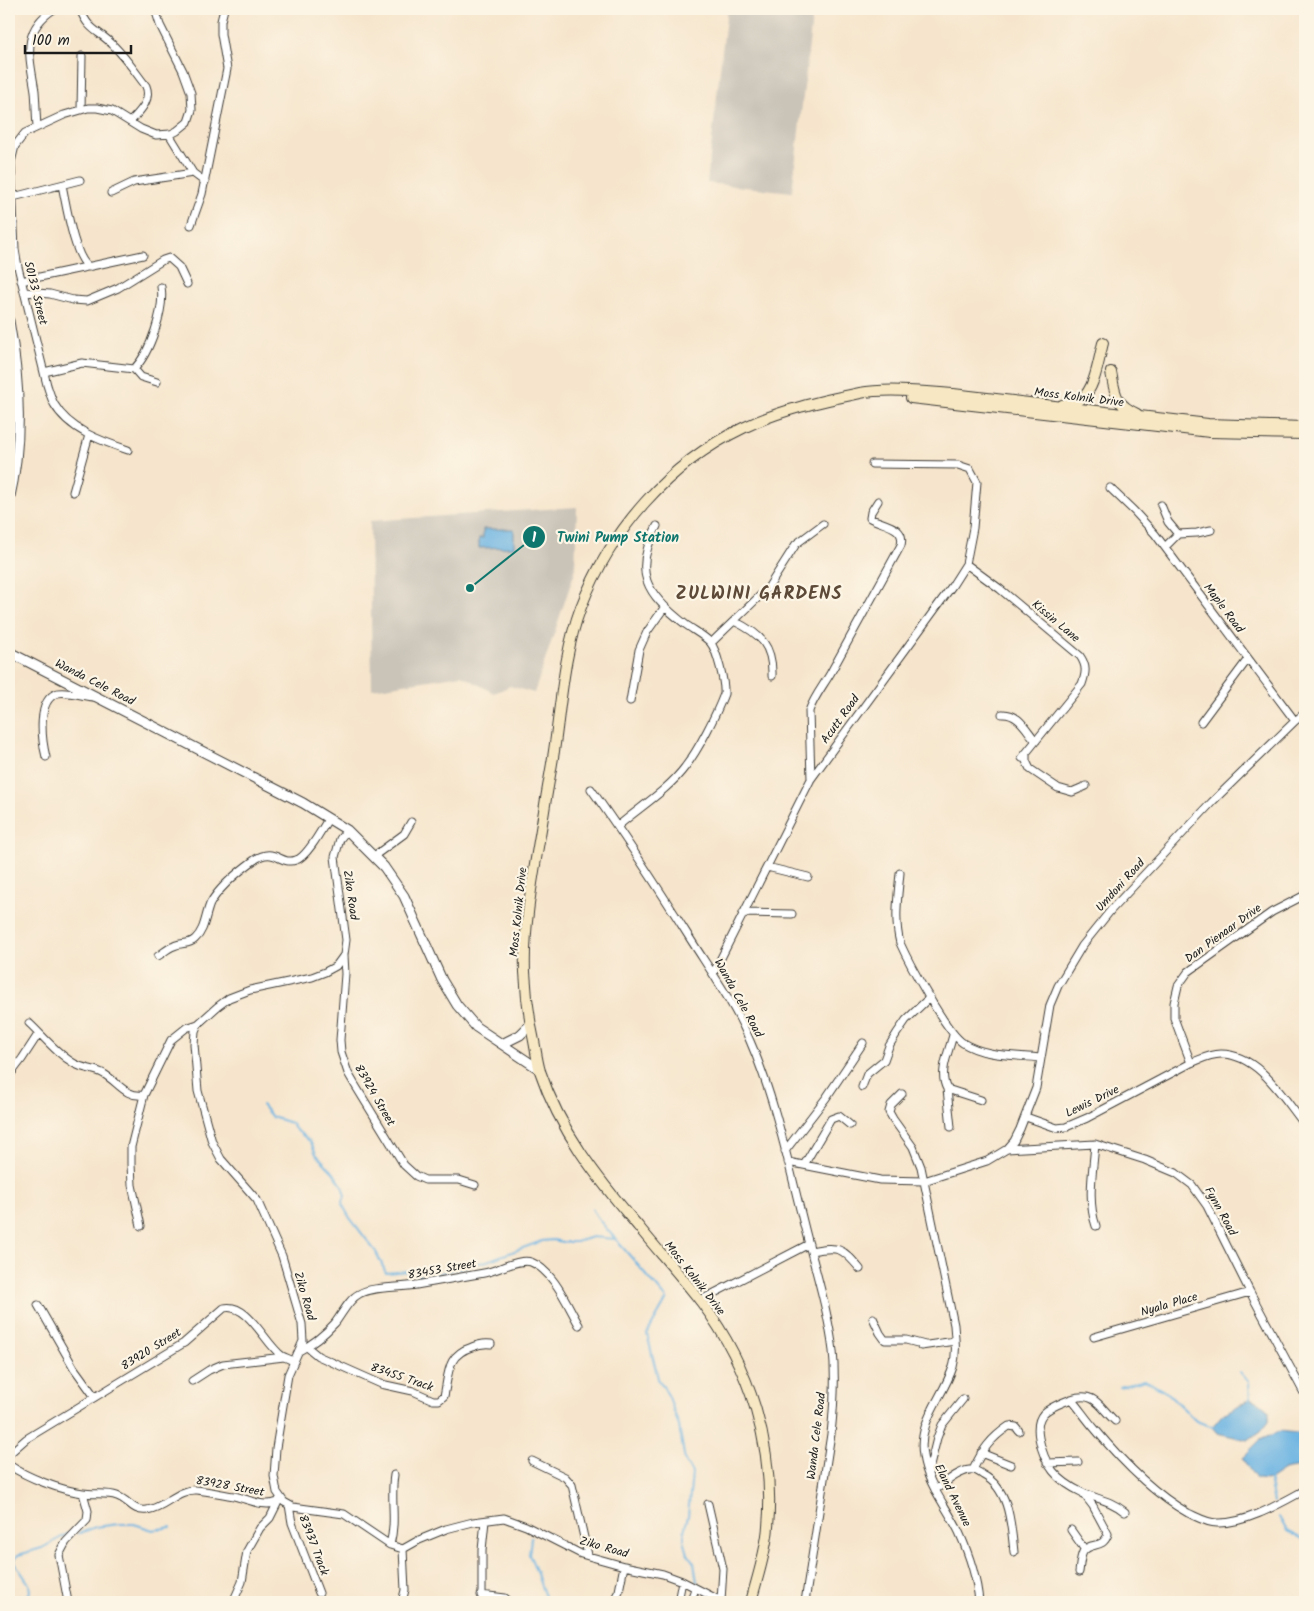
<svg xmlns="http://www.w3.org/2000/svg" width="1314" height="1611" font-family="Kalam,sans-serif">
<rect width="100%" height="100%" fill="#fcf5e5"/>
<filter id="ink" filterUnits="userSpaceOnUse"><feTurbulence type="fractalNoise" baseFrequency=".02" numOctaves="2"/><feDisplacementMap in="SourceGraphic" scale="10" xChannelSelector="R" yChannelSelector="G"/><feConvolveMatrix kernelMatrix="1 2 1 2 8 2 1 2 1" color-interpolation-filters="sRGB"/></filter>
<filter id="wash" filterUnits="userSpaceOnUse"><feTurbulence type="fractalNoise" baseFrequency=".0096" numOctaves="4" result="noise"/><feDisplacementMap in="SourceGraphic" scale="20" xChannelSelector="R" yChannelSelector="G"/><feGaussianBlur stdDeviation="1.12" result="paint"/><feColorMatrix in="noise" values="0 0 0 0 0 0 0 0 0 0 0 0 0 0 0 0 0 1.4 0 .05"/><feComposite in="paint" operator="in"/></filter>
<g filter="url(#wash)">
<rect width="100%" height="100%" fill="#f6e5cc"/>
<path fill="#c9c3b8" d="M727 9H813L792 192 707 183Z
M577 507 575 571 534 693 510 686 494 693 461 675 372 689 370 521Z"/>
<path fill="#6bb3e2" stroke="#44687f" d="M483 529H514V547L479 548V538H483Z
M1250 1399 1257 1401 1269 1411V1421L1261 1431 1248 1440 1217 1433 1212 1427 1222 1415Z
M1280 1431 1305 1434V1466L1284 1470 1269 1480 1256 1479 1242 1458 1260 1440Z"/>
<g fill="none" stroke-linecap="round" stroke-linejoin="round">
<path stroke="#6bb3e2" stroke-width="2" d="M262 1105 272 1117 291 1123 295 1129 311 1142 316 1154 333 1172 342 1185 345 1196 342 1204 350 1218 376 1252 386 1273 407 1271 425 1277 487 1261 542 1241 553 1240 563 1242H576L592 1237 615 1239
M592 1209 600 1221 667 1299 647 1334 659 1382 663 1386 669 1397 679 1426 685 1461 692 1473 688 1516 684 1531V1540L688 1554 694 1563 697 1582
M1240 1372 1249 1382 1250 1401
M1120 1387 1145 1380 1169 1394 1196 1421 1213 1427
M1269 1479 1274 1502
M1279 1517 1287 1531 1305 1540
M79 1534 95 1527 119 1524H134L153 1530 171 1527
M531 1538 529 1555C538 1570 539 1587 548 1602
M9 1554 29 1584 30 1592 22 1602
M14 1561 18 1555 42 1548 69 1533
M698 1602 699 1597"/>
</g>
</g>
<g filter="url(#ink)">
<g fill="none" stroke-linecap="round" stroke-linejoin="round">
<g stroke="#3d3a36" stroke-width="9">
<path id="minor" d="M80 9C89 32 99 30 114 46 126 58 136 73 146 86 152 101 139 112 130 122
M81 110 82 56
M37 126C36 115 36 103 35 91 30 58 20 31 54 9
M169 134 193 173 205 182
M62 185C66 203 74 258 89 267
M111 193 134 182 193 173
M13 197 80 180
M191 225 202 194 227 69 221 34V21L224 9
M21 281 143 255
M24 292 50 294 73 300 87 301 118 288 163 260 169 258 179 267 187 284
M134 369 141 377 157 382
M44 372 82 363 134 369C150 353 165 309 161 287
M128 450C101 441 69 430 54 404 51 398 49 391 47 385L18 267 15 249 11 162 15 146 25 133 64 115 88 108H97L112 111 141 129 156 135 171 134 177 131 188 122 192 110 191 93 183 71 160 25 155 9
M1110 488 1134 511 1155 534 1295 721
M73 492 89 435
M1161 505 1168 522 1178 534 1165 547
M1178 534 1197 533 1211 530
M966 564 1000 589 1080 656C1087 666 1086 673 1082 684L1022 758
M734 621C761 634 773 646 772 676
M711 643 768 588 796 544 823 524
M630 701 639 650 647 632 664 608
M1002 714C1019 713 1026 730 1036 741
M1201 722 1248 659
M1026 753V761L1030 769 1058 788 1072 792 1086 786
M46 757C42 741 36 699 58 693 66 691 84 696 93 697
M811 779 809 711C814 697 823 686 830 674 854 631 877 588 901 545 906 526 883 525 870 518L871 512 878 501
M591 789C626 838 659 889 691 940 712 973 735 1005 750 1041 776 1101 789 1167 805 1229 815 1269 828 1310 833 1351 836 1379 834 1406 831 1434L805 1602
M618 826C640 807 668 790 685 767 699 749 716 715 724 694 725 683 717 650 710 642 703 635 693 630 685 624 646 594 632 572 657 526
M347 830 340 839 335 857 346 940 344 955 336 966 325 972 312 977 250 990 229 998 217 1007 198 1024 195 1031 194 1044 196 1067 198 1091 212 1142 221 1159 257 1200 282 1256 302 1324 303 1341 288 1375 276 1448 274 1476 277 1492 284 1502 293 1507 344 1514 390 1545 403 1549 419 1540 446 1529 473 1522 504 1518 526 1526 581 1554 624 1566 663 1574 682 1581 723 1602
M374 856 404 834 411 822
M767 867 808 877
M900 873C898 896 894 920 900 943 909 963 946 1032 963 1043 985 1057 1016 1055 1041 1058
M743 913 792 914
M344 955 345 974 340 1040 341 1052 348 1073 355 1085 404 1165 416 1176 425 1180H459L475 1185
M158 956C163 953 168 948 174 946 181 942 189 945 195 939 205 930 205 916 210 904 219 887 238 872 253 861 275 845 280 866 296 860 307 857 322 829 328 819
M713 974 811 779 952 586 966 564 973 528 977 482 970 469 958 465 872 464
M29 1023C44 1037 57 1054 75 1064 84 1069 96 1069 104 1074 118 1082 126 1098 144 1095
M953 1035C949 1052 938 1073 947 1089L981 1100
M1191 1063 1174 1018V1003L1178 986 1188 972 1272 912 1305 895
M9 1076 22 1059 39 1033
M862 1087 867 1074 884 1060 889 1046 897 1033 906 1020 930 997
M947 1089 951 1127
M902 1094 891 1105 889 1112 893 1119 913 1147 921 1167 954 1325C955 1339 957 1353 953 1367 943 1398 917 1421 923 1456 927 1484 947 1507 959 1532 969 1554 977 1578 979 1602
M1026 1117 1057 1128 1066 1127 1087 1118 1191 1063C1201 1059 1210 1054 1221 1054 1259 1054 1284 1099 1305 1125
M1095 1144C1093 1171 1087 1200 1096 1226
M1007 1149 1095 1144 1145 1160 1176 1173 1192 1185 1207 1206 1250 1292 1305 1395
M785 1151 826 1098 863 1043
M788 1162 880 1180 924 1181 987 1161 1007 1149 1014 1141 1020 1129 1036 1088 1050 1005 1058 986 1082 946 1111 910 1212 802 1295 721 1305 713
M804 1165 831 1119 839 1116 850 1125
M141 1226 132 1185 131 1164V1147L144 1095 171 1040 186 1028 198 1024
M811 1251C838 1246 842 1247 860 1269
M699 1301 809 1244
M38 1305 74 1368 95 1397
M873 1318 880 1333 885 1340H906L925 1345
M1094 1337 1250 1292
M921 1346 955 1341
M307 1347 318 1356 381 1384 413 1391 433 1400H439L444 1396C449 1374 446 1355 472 1347 479 1344 484 1343 491 1344
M299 1351C313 1344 324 1335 335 1323 342 1314 349 1299 359 1294 372 1286 400 1288 416 1285 438 1281 461 1277 484 1273 497 1271 519 1258 531 1262 554 1271 568 1306 579 1325
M192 1381 209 1370 223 1364 284 1357
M1071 1399C1095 1391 1099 1406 1115 1421
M981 1453 1011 1465
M9 1454 26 1439 184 1343 224 1308C248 1302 265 1344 282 1356 286 1358 290 1359 293 1361
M532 1461 565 1477 572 1485 588 1555
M1047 1463 1078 1462
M9 1465C28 1478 60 1490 83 1493 94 1495 107 1492 117 1496 129 1500 133 1512 147 1510 165 1508 177 1489 196 1490 208 1491 221 1494 234 1496 248 1499 264 1508 278 1502L280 1498
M973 1470C982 1450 991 1438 1009 1426L1016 1427 1019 1431
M928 1474 937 1438 942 1425 963 1399
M935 1490C945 1483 957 1472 969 1470 974 1469 979 1472 983 1475 1010 1489 1011 1525 1014 1552
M708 1504 723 1569 721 1601
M289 1505 292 1523 319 1593
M1125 1512C1112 1501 1098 1499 1083 1493 1057 1481 1044 1465 1039 1438 1034 1411 1050 1408 1071 1399 1079 1408 1086 1419 1095 1429 1120 1459 1154 1494 1188 1513 1197 1517 1207 1523 1217 1523 1246 1524 1281 1503 1305 1490
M1071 1530 1085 1550
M390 1545C397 1518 390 1501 394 1475
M1079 1572C1080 1566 1080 1558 1083 1552 1090 1541 1103 1550 1108 1534L1093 1506 1083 1493
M481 1595 505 1598 510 1602
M68 1602 59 1555 66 1542 87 1520 88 1511 83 1493
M233 1602 242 1582 247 1551 260 1528 270 1518 278 1502
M402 1602 405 1590 403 1549
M482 1602V1550L485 1521
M613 1602 619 1591 624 1566
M678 1602 682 1581
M690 1602 695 1589"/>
</g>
<g stroke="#3d3a36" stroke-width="11">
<path id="tertiary" d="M9 321C20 380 23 442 9 501
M9 652 303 803 347 830 384 867 404 896 442 980 457 1005 476 1027 539 1069
M502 1044 520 1035 530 1025"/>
</g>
<g stroke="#3d3a36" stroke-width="12">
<path id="secondary" d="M1111 372C1115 394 1115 404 1137 414
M911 398 1210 432 1305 434
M1062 405C1069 403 1076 402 1081 399 1095 390 1099 358 1103 343
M751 1602C757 1578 766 1553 768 1527 775 1447 750 1367 702 1303 682 1277 659 1252 638 1226 597 1178 560 1131 540 1071 537 1061 536 1051 534 1041 529 1018 526 995 525 972 523 921 536 862 544 811 547 791 551 771 554 751 561 703 564 652 581 607 611 530 668 464 743 428 780 410 821 401 860 393 886 388 926 392 953 394L1208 424 1305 427"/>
</g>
<use href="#minor" stroke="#fff" stroke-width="7"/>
<use href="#tertiary" stroke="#fff" stroke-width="9"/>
<use href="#secondary" stroke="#f7e8c3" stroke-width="10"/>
</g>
</g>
<g text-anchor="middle" stroke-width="4.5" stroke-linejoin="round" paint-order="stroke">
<g font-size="12" fill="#1c1c1c" stroke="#fcf5e5">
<text transform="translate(36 293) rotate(76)" y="4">50133 Street</text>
<text transform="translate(1079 397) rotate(7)" y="4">Moss Kolnik Drive</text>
<text transform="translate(1224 608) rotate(53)" y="4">Maple Road</text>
<text transform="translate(1056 621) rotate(40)" y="4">Kissin Lane</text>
<text transform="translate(95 682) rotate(27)" y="4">Wanda Cele Road</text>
<text transform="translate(840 719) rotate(-54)" y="4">Acutt Road</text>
<text transform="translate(1120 885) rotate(-48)" y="4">Umdoni Road</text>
<text transform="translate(351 895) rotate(82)" y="4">Ziko Road</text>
<text transform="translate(518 912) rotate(-84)" y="4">Moss Kolnik Drive</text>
<text transform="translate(1223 933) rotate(-36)" y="4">Dan Pienaar Drive</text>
<text transform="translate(739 998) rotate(61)" y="4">Wanda Cele Road</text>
<text transform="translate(375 1095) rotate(60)" y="4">83924 Street</text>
<text transform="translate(1092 1101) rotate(-26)" y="4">Lewis Drive</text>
<text transform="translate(1221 1211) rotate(61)" y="4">Fynn Road</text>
<text transform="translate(442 1269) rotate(-10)" y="4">83453 Street</text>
<text transform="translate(695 1278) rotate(52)" y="4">Moss Kolnik Drive</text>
<text transform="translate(305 1296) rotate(74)" y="4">Ziko Road</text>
<text transform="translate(1169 1304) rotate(-16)" y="4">Nyala Place</text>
<text transform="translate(151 1349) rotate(-32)" y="4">83920 Street</text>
<text transform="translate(402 1377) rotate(19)" y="4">83455 Track</text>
<text transform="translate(816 1436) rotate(-83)" y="4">Wanda Cele Road</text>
<text transform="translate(230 1486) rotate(10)" y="4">83928 Street</text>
<text transform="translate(953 1495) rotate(64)" y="4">Eland Avenue</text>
<text transform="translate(314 1545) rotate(69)" y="4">83937 Track</text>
<text transform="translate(604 1547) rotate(16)" y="4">Ziko Road</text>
</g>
<g font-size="18" font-weight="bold" letter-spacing="1" fill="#5d4937" stroke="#fcf5e5">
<text x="759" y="599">ZULWINI GARDENS</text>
</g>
</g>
<path fill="none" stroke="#0f766e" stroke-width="2" d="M470 588L534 537"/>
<g fill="#0f766e" stroke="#fcf5e5" stroke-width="2">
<circle cx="470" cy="588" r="5"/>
<circle cx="534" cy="537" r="12"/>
</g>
<g font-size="15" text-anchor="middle" font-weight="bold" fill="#fff">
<text x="534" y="542">1</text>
</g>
<g font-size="14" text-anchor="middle" font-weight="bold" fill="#0f766e" stroke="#fcf5e5" stroke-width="4.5" stroke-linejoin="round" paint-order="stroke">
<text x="618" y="542">Twini Pump Station</text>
</g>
<rect width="1314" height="1611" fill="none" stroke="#fcf5e5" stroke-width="30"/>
<path d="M25 45v8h106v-8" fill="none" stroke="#1c1c1c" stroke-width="2.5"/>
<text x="32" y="45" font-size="15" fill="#1c1c1c" stroke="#fcf5e5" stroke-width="4" paint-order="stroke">100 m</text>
</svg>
